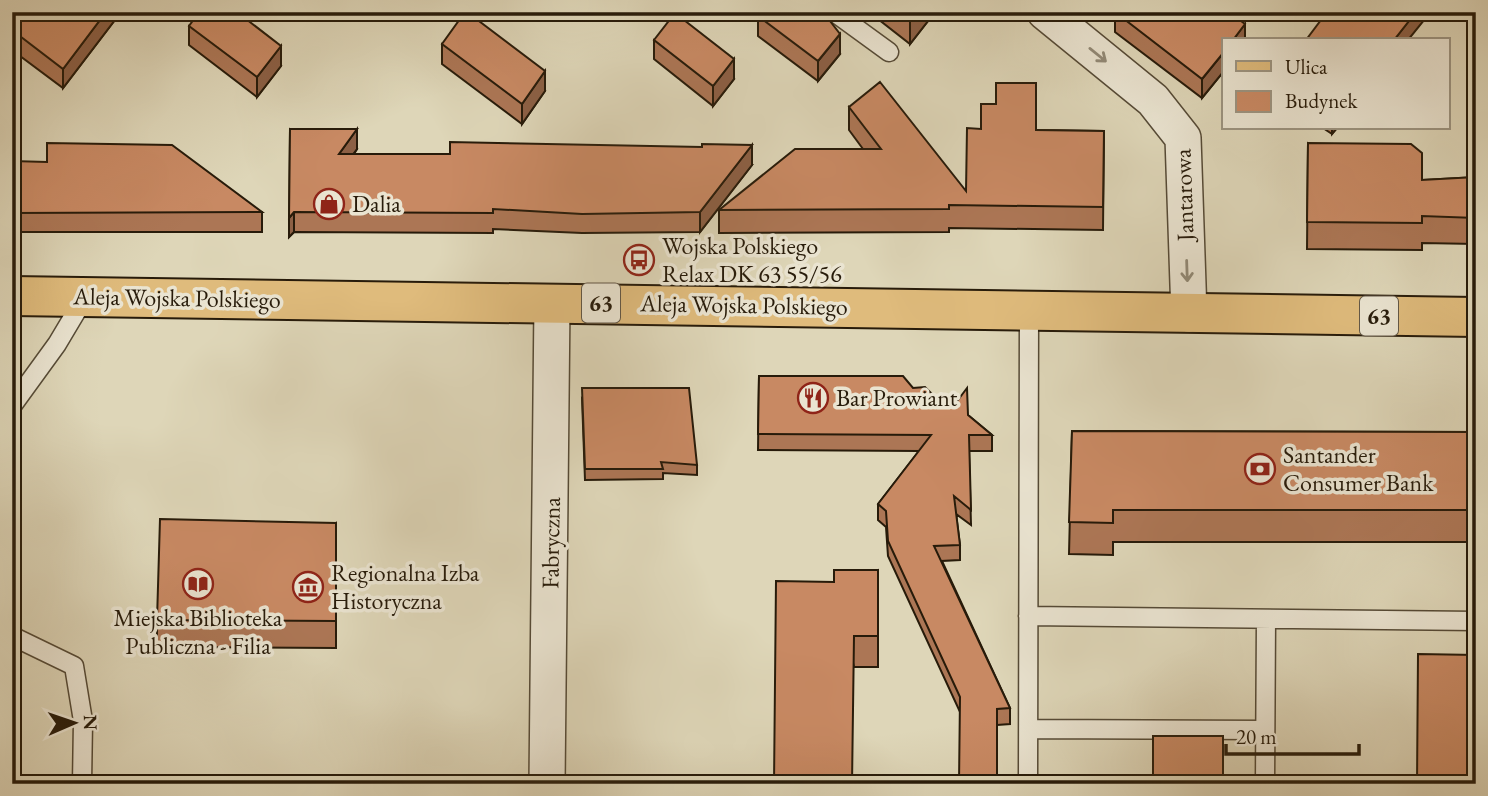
<svg xmlns="http://www.w3.org/2000/svg" width="1488" height="796" font-family="'EB Garamond',serif">
<rect width="100%" height="100%" fill="#ded6b8"/>
<filter id="stains"><feTurbulence type="fractalNoise" baseFrequency=".00286" numOctaves="4"/><feColorMatrix values="0 0 0 0 .2 0 0 0 0 .09 0 0 0 0 .02 0 0 0 .5 -.17"/></filter>
<radialGradient id="worn" r=".72"><stop offset=".6" stop-color="#630" stop-opacity="0"/><stop offset="1" stop-color="#630" stop-opacity=".3"/></radialGradient>
<g fill="none" stroke-linecap="round" stroke-linejoin="round">
<g stroke="#554a36" stroke-width="21">
<path id="service" d="M834 12 889 52
M12 406 57 344 85 297
M1028 616 1476 621
M12 636 74 666 83 721 82 784
M1029 729 1265 730
M1028 784 1029 310
M1265 784 1266 619"/>
</g>
<g stroke="#554a36" stroke-width="38">
<path id="minor" d="M1045 12 1153 100 1183 138 1189 314
M547 784 552 303"/>
</g>
<g stroke="#271b0a" stroke-width="42">
<path id="primary" d="M12 296 1476 317"/>
</g>
<use href="#service" stroke="#eae4d1" stroke-width="18"/>
<use href="#minor" stroke="#eae4d1" stroke-width="35"/>
<use href="#primary" stroke="#dfbb7c" stroke-width="38"/>
</g>
<path fill="#ac7655" stroke="#271b0a" stroke-width="2" d="M12 12H121L63 88 12 50Z
M869 12H935L910 44Z
M1115 12 1245 40H1224V71L1202 98 1115 32Z
M758 16 840 54 818 81 758 36Z
M189 26 281 66 257 97 189 45Z
M654 40 734 79 713 106 654 59Z
M442 44 545 91 522 124 442 64Z
M849 107 966 191 1036 130 1104 131 1103 230 949 228V232L719 233V210L863 149 849 130Z
M1323 128H1337L1332 134Z
M290 129 357 149 354 154 752 165 700 232 582 233 493 229V233L294 232 289 237Z
M1308 143 1422 180 1476 177V244L1422 243V250L1307 249Z
M12 161 262 212V232H12Z
M759 376 913 388 968 415 992 435V451H969L971 525 956 514 960 545V560L942 561 1010 708V724L997 725 960 712 888 556 886 527 878 520V504L919 451 758 450Z
M582 398 697 465V475L663 473V479L585 480Z
M1072 431 1476 432V542H1113V555L1069 554Z
M336 523V648L157 647V620Z
M878 570V667H854L834 582Z"/>
<path fill="#8c6045" stroke="#271b0a" stroke-width="2" d="M106 12H121L63 88V69Z
M914 12H935L910 44V17Z
M1416 12H1425V19L1408 40H1394Z
M1245 24V40H1233Z
M840 34V54L818 81V61Z
M281 46V66L257 97V77Z
M1224 52V71L1202 98V79Z
M734 59V79L713 106V86Z
M545 71V91L522 124V104Z
M1332 128H1337L1332 134Z
M357 129V149L339 173V154Z
M752 145V165L700 232V212Z
M294 212V232L289 237V218Z"/>
<path fill="#c88963" stroke="#271b0a" stroke-width="2" d="M12 12H106L63 69 12 30Z
M199 12H237L281 46 257 77 189 26Z
M465 12H467L545 71 522 104 442 44Z
M761 12H823L840 34 818 61 758 16Z
M903 12H914L910 17Z
M1115 12H1229L1245 24 1233 40H1224V52L1202 79Z
M1327 12H1416L1394 40H1306Z
M675 13 734 59 713 86 654 40Z
M880 82 966 191 967 128 981 129V104H996V83H1036V130L1104 131 1103 207 949 205V209L719 210 795 149H881L849 107Z
M290 129H357L339 154H450V142L702 147V144L752 145 700 212 582 214 493 209V213L294 212 289 218Z
M47 143 172 145 262 212 12 213V161L47 162Z
M1308 143 1411 144 1422 153V180L1476 177V218L1422 216V223L1307 222Z
M759 376H903L913 388 925 387 939 401 955 404 967 388 968 415 992 435H969L971 510 954 496 960 545 934 546 1010 708 997 709V784H959L960 697 888 541 886 511 878 504 931 435 758 434Z
M582 388H689L697 465 661 462 663 469H585Z
M1072 431 1476 432V510H1113V523L1069 522Z
M160 519 336 523V621L157 620Z
M834 570H878V636H854L852 784H774L776 581 834 582Z
M1418 654 1476 655V784H1417Z
M1153 736H1223V784H1153Z"/>
<defs><path id="oneway-shaft" d="M-6 0H5M1.5-3L5.5 0L1.5 3" fill="none" stroke-width="1.6" stroke-linecap="round" stroke-linejoin="round" transform="scale(1.75)"/></defs>
<g stroke="#928a77">
<use href="#oneway-shaft" transform="translate(1098 55) rotate(39)"/>
<use href="#oneway-shaft" transform="translate(1187 271) rotate(88)"/>
</g>
<defs>
<g id="shop-ring" transform="scale(1.575)"><circle r="9.5" fill="#eae4d1" stroke="#8f2418" stroke-width="1.5"/><path d="M-5-2.5h2.3a2.7 3.5 0 0 1 5.4 0H5L5.5 6h-11ZM-1.5-2.5h3a1.5 2.3 0 0 0-3 0Z" fill="#8f2418"/></g>
<g id="bus-ring" transform="scale(1.575)"><circle r="9.5" fill="#eae4d1" stroke="#8f2418" stroke-width="1.5"/><path d="M-5-6H5V4H4V6H2V4H-2V6H-4V4H-5ZM-3.5-4V0h7V-4ZM-3.5 1.2v1.5H-2V1.2ZM2 1.2v1.5H3.5V1.2Z" fill="#8f2418"/></g>
<g id="restaurant-ring" transform="scale(1.575)"><circle r="9.5" fill="#eae4d1" stroke="#8f2418" stroke-width="1.5"/><path d="M-5-6h1v4h1v-4h1v4h1v-4h1v5L-1.5 .5V6h-2V.5L-5-1ZM5-6V6H3V1.5H1.5Q1.5-4 5-6Z" fill="#8f2418"/></g>
<g id="bank-ring" transform="scale(1.575)"><circle r="9.5" fill="#eae4d1" stroke="#8f2418" stroke-width="1.5"/><path d="M-6-4H6V4H-6ZM0-2.3a2.3 2.3 0 1 0 0 4.6a2.3 2.3 0 1 0 0-4.6Z" fill="#8f2418"/></g>
<g id="library-ring" transform="scale(1.575)"><circle r="9.5" fill="#eae4d1" stroke="#8f2418" stroke-width="1.5"/><path d="M-6-4Q-3-5.5-.7-3.5V5Q-3 3-6 4ZM6-4Q3-5.5 .7-3.5V5Q3 3 6 4Z" fill="#8f2418"/></g>
<g id="museum-ring" transform="scale(1.575)"><circle r="9.5" fill="#eae4d1" stroke="#8f2418" stroke-width="1.5"/><path d="M0-6L6-3V-2H-6V-3ZM-5-1h2V3h-2ZM-1-1h2V3h-2ZM3-1h2V3H3ZM-6 4H6V6H-6Z" fill="#8f2418"/></g>
</defs>
<g fill-rule="evenodd">
<use href="#shop-ring" x="329" y="204"/>
<use href="#bus-ring" x="639" y="260"/>
<use href="#restaurant-ring" x="813" y="398"/>
<use href="#bank-ring" x="1260" y="469"/>
<use href="#library-ring" x="198" y="584"/>
<use href="#museum-ring" x="308" y="587"/>
</g>
<g text-anchor="middle" stroke-width="7" stroke-linejoin="round" paint-order="stroke">
<g fill="#eae4d1" stroke="#625746" stroke-width="2">
<rect x="582" y="283.5" width="38" height="39" rx="5"/>
<rect x="1360" y="296.5" width="38" height="39" rx="5"/>
</g>
<g font-size="23" font-weight="bold" fill="#271b0a">
<text x="601" y="311">63</text>
<text x="1379" y="324">63</text>
</g>
<g font-size="24" fill="#271b0a" stroke="#eae4d1">
<text transform="translate(1184 195) rotate(-92)" y="8">Jantarowa</text>
<text transform="translate(177 298) rotate(1)" y="8">Aleja Wojska Polskiego</text>
<text transform="translate(744 305) rotate(1)" y="8">Aleja Wojska Polskiego</text>
<text transform="translate(551 543) rotate(-89)" y="8">Fabryczna</text>
</g>
<g font-size="24" fill="#271b0a" stroke="#eae4d1" text-anchor="start">
<text x="352" y="212">Dalia</text>
<text x="662" y="254">Wojska Polskiego<tspan x="662" dy="28">Relax DK 63 55/56</tspan></text>
<text x="836" y="406">Bar Prowiant</text>
<text x="1283" y="463">Santander<tspan x="1283" dy="28">Consumer Bank</tspan></text>
<text x="331" y="581">Regionalna Izba<tspan x="331" dy="28">Historyczna</tspan></text>
<text x="198" y="626" text-anchor="middle">Miejska Biblioteka<tspan x="198" dy="28">Publiczna - Filia</tspan></text>
</g>
</g>
<rect width="1488" height="796" fill="none" stroke="#ded6b8" stroke-width="42"/>
<rect x="14" y="14" width="1460" height="768" fill="none" stroke="#271b0a" stroke-width="3.5"/>
<rect x="21" y="21" width="1446" height="754" fill="none" stroke="#271b0a" stroke-width="2"/>
<rect x="1222" y="38" width="228" height="91" fill="#eae4d1" stroke="#9c9481" stroke-width="2"/>
<rect x="1236" y="61" width="35" height="10" fill="#dfbb7c" stroke="#9c9481" stroke-width="2"/>
<text x="1285" y="74" font-size="21" fill="#271b0a">Ulica</text>
<rect x="1236" y="91" width="35" height="21" fill="#c88963" stroke="#9c9481" stroke-width="2"/>
<text x="1285" y="108" font-size="21" fill="#271b0a">Budynek</text>
<g transform="translate(74 723) rotate(88)" stroke="#eae4d1" stroke-width="5" paint-order="stroke">
<path d="M0-5L12 26L0 18L-12 26Z" fill="#271b0a"/>
<text y="-10" font-size="19" font-weight="bold" text-anchor="middle" fill="#271b0a">N</text>
</g>
<path d="M1226 744v10h133v-10" fill="none" stroke="#271b0a" stroke-width="3.5"/>
<text x="1236" y="744" font-size="21" fill="#271b0a" stroke="#eae4d1" stroke-width="5" paint-order="stroke">20 m</text>
<rect width="100%" height="100%" filter="url(#stains)"/>
<rect width="100%" height="100%" fill="url(#worn)"/>
</svg>
